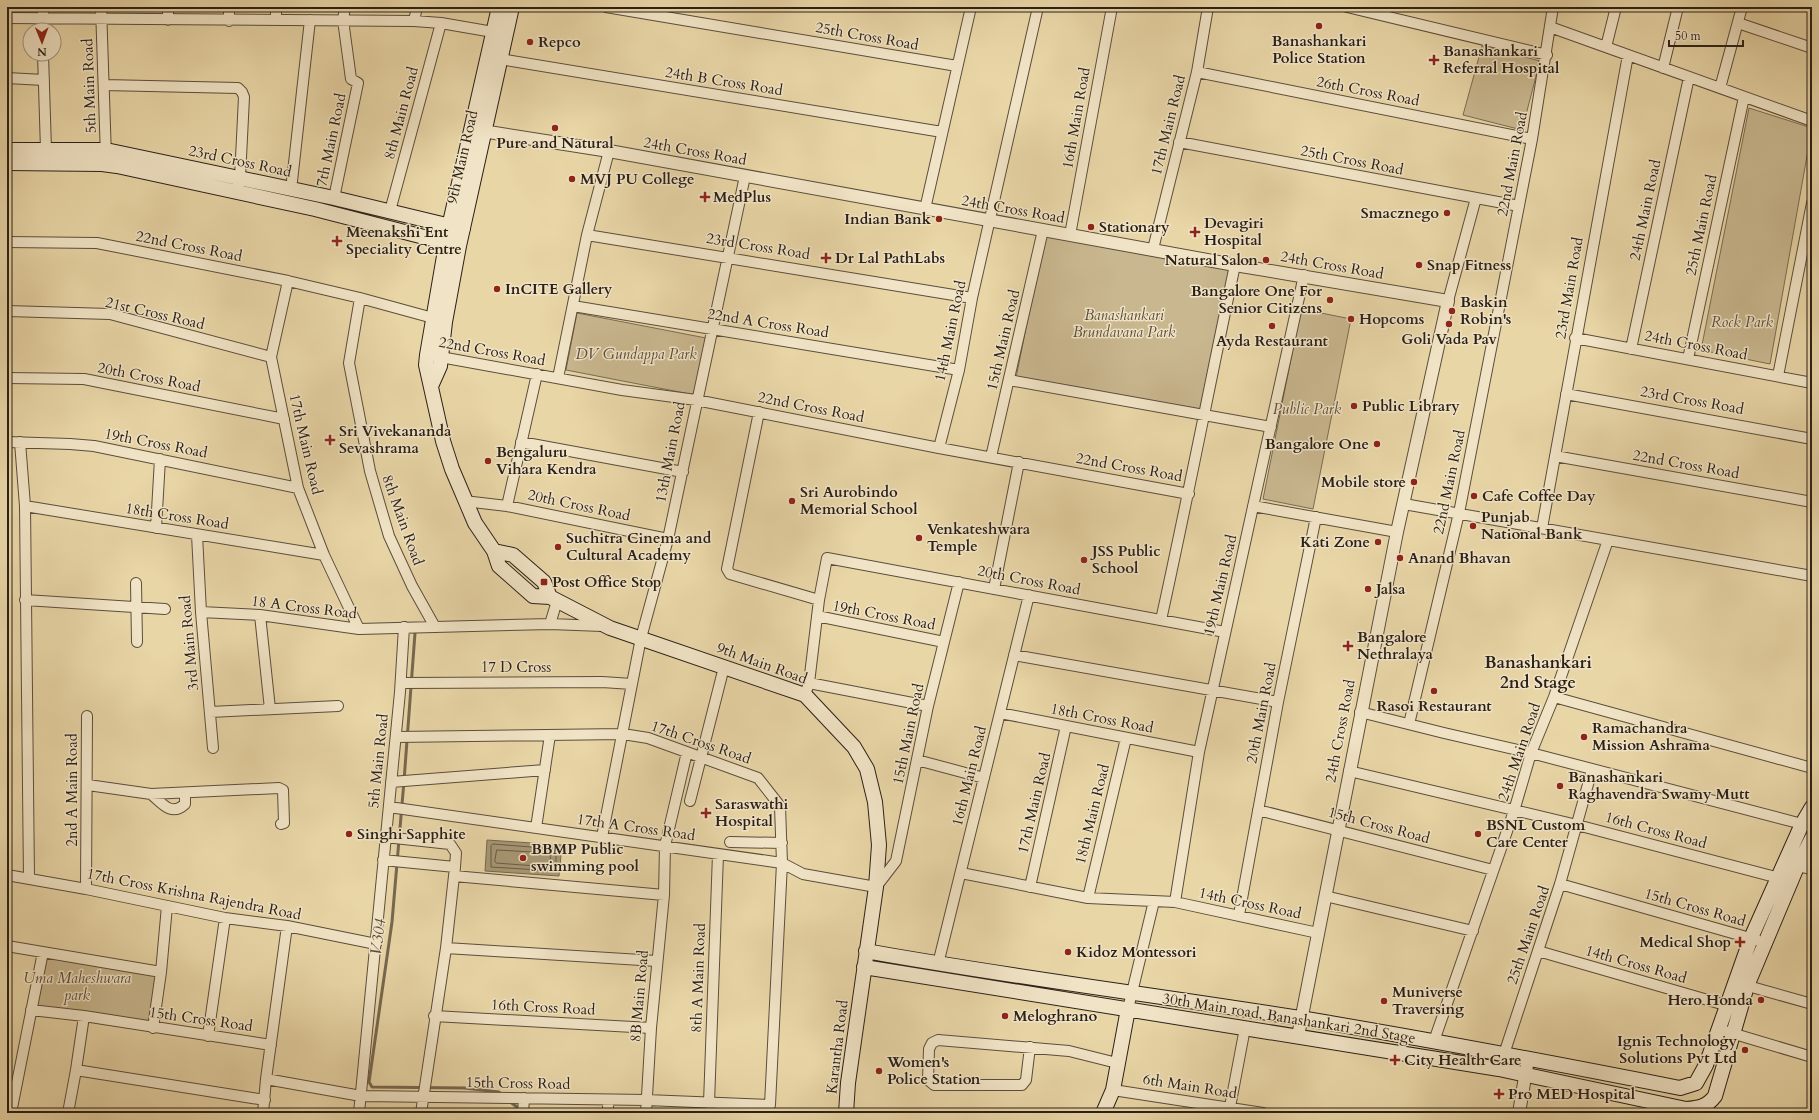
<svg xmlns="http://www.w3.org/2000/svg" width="1819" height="1120" font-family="Cardo,serif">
<rect width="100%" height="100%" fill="#e9d6a7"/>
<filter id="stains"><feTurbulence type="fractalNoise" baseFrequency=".005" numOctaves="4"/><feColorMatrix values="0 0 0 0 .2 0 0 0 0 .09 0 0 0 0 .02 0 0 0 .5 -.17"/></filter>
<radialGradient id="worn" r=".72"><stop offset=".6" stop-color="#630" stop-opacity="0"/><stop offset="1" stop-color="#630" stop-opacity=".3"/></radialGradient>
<path fill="#c9b78f" stroke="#7a6c54" d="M1482 46 1540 61 1522 130 1463 115Z
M1749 108 1812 128 1770 364 1701 350Z
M1045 233 1231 269 1203 414 1016 378Z
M1301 309 1351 319 1313 509 1263 499Z
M577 313 706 338 695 395 566 370Z
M43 952 161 972 153 1028 32 1007Z"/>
<path fill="#a89876" stroke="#766850" d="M487 840 562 845 559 876 485 871Z"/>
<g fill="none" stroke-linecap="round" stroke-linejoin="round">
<path stroke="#695c47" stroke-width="1" d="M493 844 556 849V871L491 867V846Z
M497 850 550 853 551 865 549 867 496 863 495 861Z"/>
<path stroke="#766850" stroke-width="3" d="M415 633 404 781 392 922 369 1082 372 1087 464 1088 499 1092 502 1095
M509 1101 517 1107 520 1113"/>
<g stroke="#5a4e3c" stroke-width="12">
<path id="minor" d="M101 7 106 157
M168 7V20
M276 7V20
M606 7 957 66
M1347 7 1547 55
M7 18 414 21 441 23 493 32
M229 21V7
M414 21 417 7
M1738 23 1812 48
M1550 27 1812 121
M43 30V7
M1606 47 1616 7
M43 54 46 150
M500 59 942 132
M1663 68 1678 7
M1197 72 1532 139
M7 78 44 80
M104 85 238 88 242 92 244 97 240 178 237 192
M1720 88 1742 7
M1179 142 1519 206
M291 190 310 20
M334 198 358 83 351 79 343 20 345 7
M925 209 971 7
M390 211 441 23
M587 235 972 298
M1070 235 1112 7
M7 242 97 243 288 281 360 298 433 318
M1153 249 1197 72 1208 7
M288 281 271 357 298 488 324 555 359 629
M360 298 349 363 370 471 389 536 412 586 435 627
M1448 301 1476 198
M573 306 959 370
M7 311 110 314 271 357
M1575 338 1812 383
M1631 349 1689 77
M435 356 622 390 696 400 939 448 1189 494
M1688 359 1744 97
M1778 376 1812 203
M7 378 84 379 284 419
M558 378 587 235 609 151
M1009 380 1271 427
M1566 394 1812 439
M759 412 727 569 730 574 819 600
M7 442 70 444 94 446 298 488
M20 442 25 506 29 879
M521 442 683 472
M939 448 959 370 972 298 1038 7
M1555 456 1812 502
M991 457 1043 230
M464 501 507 506 668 539
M1404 504 1812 576
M25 506 324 555
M507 506 537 374
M1253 506 1397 532
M156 528 160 459
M1542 528 1628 55
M197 535 201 612 213 748
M136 583 137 642
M994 589 1019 462
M25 600 165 609
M201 612 260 615 359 629 550 624 602 626
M260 615 270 709
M817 616 944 642
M1161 620C1187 502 1210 383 1235 265
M550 624 557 601
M1014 655 1278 702
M401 683 602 682 632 684
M809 683 928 706
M805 695 809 683 819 600 827 558 1225 632
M1554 697 1812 768
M210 712 338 706
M1360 712 1444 733 1531 753 1802 824
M1000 713 1199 752
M1409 724 1459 513 1532 139 1553 7
M917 760 984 778
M1349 771 1577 825 1783 879
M391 782 545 770
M88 785 151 794 279 788 283 790 284 823 281 824
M151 794C162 803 171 817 185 804V794
M690 801 724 667
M389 807 782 863 803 874 876 887 896 861 928 706 959 582
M1258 810 1493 870
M536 828 550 735
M385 837 450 844 456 853 455 867
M602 837 641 638 668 539 745 176
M730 842 782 843
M383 860 455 867 446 948 421 1113
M1792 865 1812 869
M961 873 1088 898 1175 902 1318 933
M7 875 86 889 225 918 287 926 376 944
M454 876 664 895
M1560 884 1757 940
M1030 887 1066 726
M86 889 87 716
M1325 896 1473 931
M1088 898 1126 738
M1175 902 1199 752 1304 275
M1239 915 1278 702 1316 517
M7 946 161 972
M446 948 657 961
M1538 951 1732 1007
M938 964 1029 595
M1741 984 1812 1004
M1128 1009 1154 901
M31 1010 84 1016 271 1045
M434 1016 651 1028
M153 1028 161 972 167 906
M1718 1029 1812 1057
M208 1036 225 918
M1434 1041 1514 811 1531 753 1554 697 1608 540
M1030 1047 1026 1080 1022 1085H934L928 1080 929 1049 932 1043 938 1040 1069 1051 1117 1063
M1504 1054 1560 884 1592 770
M76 1070 265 1100
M266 1079 361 1096 646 1100 770 1105 782 863 780 806 758 778 648 738 623 734 396 737
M1113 1090 1263 1113
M709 1103 718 854
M1230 1107 1245 1028
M11 1113 43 952
M68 1113 76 1070 84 1016
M263 1113 266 1079 287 926
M359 1113 400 692 404 627
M523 1113 524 1098
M608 1113V1100
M646 1113 651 1028 664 895 665 846 687 752"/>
</g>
<g stroke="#5a4e3c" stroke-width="14">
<path id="tertiary" d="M476 130 609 151 1235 265 1448 301 1397 532 1298 1036
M1519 1113 1528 1059"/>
</g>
<g stroke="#2a2018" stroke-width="16">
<path id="secondary" d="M499 7 449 227 427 355 426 365 443 441 452 469 475 523 494 551 499 566 533 596 550 597 610 628 805 695 854 747 867 769 875 802 879 845 876 887 848 1083 846 1113
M7 150H106L334 198 463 229
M7 163 102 164 117 166 315 209 459 246
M432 384 440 366 445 322 459 246 512 7
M494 551 513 555 544 582 550 597
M866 951C1010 977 1156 995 1300 1018 1427 1039 1553 1063 1680 1088L1696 1083 1706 1065 1751 938 1802 824 1812 807
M864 967 1499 1069 1686 1109C1698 1108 1707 1107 1715 1096L1747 986 1797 867 1812 838
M1103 1113 1113 1090 1128 1009"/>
</g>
<use href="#minor" stroke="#f1e4c6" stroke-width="10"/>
<use href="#tertiary" stroke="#f1e4c6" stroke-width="12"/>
<use href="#secondary" stroke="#f1e4c6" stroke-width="14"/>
</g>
<g fill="#8f2418" stroke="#f1e4c6" stroke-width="1.5">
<circle cx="1319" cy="26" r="4"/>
<circle cx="530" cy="42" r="4"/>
<path d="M1432 54h4v4h4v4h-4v4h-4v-4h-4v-4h4z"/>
<circle cx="555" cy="128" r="4"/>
<circle cx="572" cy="179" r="4"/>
<path d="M703 191h4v4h4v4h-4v4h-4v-4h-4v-4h4z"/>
<circle cx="1447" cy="213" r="4"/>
<circle cx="939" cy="219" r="4"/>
<circle cx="1091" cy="227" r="4"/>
<path d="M1193 226h4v4h4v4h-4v4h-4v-4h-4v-4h4z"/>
<path d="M335 235h4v4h4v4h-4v4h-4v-4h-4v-4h4z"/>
<path d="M824 252h4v4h4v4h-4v4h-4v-4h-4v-4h4z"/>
<circle cx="1266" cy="260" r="4"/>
<circle cx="1419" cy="265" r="4"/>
<circle cx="497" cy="289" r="4"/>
<circle cx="1330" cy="300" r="4"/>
<circle cx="1452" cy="311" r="4"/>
<circle cx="1351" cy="319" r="4"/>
<circle cx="1449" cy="324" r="4"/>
<circle cx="1272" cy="326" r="4"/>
<circle cx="1354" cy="406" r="4"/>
<path d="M328 434h4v4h4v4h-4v4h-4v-4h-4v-4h4z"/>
<circle cx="1377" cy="444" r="4"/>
<circle cx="488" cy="461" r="4"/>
<circle cx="1414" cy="482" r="4"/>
<circle cx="1474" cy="496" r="4"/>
<circle cx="792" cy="501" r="4"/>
<circle cx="1473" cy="526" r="4"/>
<circle cx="919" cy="538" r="4"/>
<circle cx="1378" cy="542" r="4"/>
<circle cx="558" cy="547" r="4"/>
<circle cx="1400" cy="558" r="4"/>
<circle cx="1084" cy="560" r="4"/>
<rect x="540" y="578" width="8" height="8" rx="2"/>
<circle cx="1368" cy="589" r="4"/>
<path d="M1346 640h4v4h4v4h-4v4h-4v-4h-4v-4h4z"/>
<circle cx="1434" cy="691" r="4"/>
<circle cx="1584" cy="737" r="4"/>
<circle cx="1560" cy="786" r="4"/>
<path d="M704 807h4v4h4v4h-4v4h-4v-4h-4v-4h4z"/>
<circle cx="349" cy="834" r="4"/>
<circle cx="1478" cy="834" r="4"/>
<circle cx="523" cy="858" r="4"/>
<path d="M1738 936h4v4h4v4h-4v4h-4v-4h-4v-4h4z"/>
<circle cx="1068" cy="952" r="4"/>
<circle cx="1761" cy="1000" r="4"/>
<circle cx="1384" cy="1001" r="4"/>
<circle cx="1005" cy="1016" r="4"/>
<circle cx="1745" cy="1050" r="4"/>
<path d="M1393 1054h4v4h4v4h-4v4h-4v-4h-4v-4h4z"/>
<circle cx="879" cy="1071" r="4"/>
<path d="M1497 1088h4v4h4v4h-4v4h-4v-4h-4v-4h4z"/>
</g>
<g text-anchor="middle" stroke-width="3" stroke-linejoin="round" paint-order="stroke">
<g font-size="15" fill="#2a2018" stroke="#f1e4c6">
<text transform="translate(867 36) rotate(10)" y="5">25th Cross Road</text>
<text transform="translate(724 81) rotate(9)" y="5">24th B Cross Road</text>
<text transform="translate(89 86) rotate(-92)" y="5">5th Main Road</text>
<text transform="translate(1368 91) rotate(11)" y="5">26th Cross Road</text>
<text transform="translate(401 113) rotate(-75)" y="5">8th Main Road</text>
<text transform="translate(1076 118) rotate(-80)" y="5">16th Main Road</text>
<text transform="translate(1168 125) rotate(-76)" y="5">17th Main Road</text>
<text transform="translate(331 140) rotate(-78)" y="5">7th Main Road</text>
<text transform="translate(695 151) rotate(10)" y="5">24th Cross Road</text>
<text transform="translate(462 157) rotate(-77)" y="5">9th Main Road</text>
<text transform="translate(1352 160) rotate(11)" y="5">25th Cross Road</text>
<text transform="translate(240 161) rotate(12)" y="5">23rd Cross Road</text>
<text transform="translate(1512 164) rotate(-79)" y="5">22nd Main Road</text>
<text transform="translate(1013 209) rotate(10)" y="5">24th Cross Road</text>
<text transform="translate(1645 210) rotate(-78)" y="5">24th Main Road</text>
<text transform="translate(1701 225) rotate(-78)" y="5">25th Main Road</text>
<text transform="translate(189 246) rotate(11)" y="5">22nd Cross Road</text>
<text transform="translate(758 246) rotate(9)" y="5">23rd Cross Road</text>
<text transform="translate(1332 265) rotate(10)" y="5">24th Cross Road</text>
<text transform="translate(1569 288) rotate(-80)" y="5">23rd Main Road</text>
<text transform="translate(155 313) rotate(13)" y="5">21st Cross Road</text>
<text transform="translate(768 323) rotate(9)" y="5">22nd A Cross Road</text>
<text transform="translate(950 331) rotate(-78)" y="5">14th Main Road</text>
<text transform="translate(1003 340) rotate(-77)" y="5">15th Main Road</text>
<text transform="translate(1696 345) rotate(11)" y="5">24th Cross Road</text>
<text transform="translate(492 351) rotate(10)" y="5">22nd Cross Road</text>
<text transform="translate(149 377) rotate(11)" y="5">20th Cross Road</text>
<text transform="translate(1692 400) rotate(10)" y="5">23rd Cross Road</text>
<text transform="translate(811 407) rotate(11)" y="5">22nd Cross Road</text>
<text transform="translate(156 443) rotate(11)" y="5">19th Cross Road</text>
<text transform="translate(306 444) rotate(77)" y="5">17th Main Road</text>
<text transform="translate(670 452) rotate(-79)" y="5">13th Main Road</text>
<text transform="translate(1686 464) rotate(10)" y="5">22nd Cross Road</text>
<text transform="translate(1129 467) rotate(10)" y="5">22nd Cross Road</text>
<text transform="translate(1449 482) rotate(-78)" y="5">22nd Main Road</text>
<text transform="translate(579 505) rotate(12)" y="5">20th Cross Road</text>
<text transform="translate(177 516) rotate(9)" y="5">18th Cross Road</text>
<text transform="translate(403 520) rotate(70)" y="5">8th Main Road</text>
<text transform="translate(1029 580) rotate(11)" y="5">20th Cross Road</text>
<text transform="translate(1220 585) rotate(-77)" y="5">19th Main Road</text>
<text transform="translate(304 607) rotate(7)" y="5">18 A Cross Road</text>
<text transform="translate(884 615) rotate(11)" y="5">19th Cross Road</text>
<text transform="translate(189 643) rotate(-95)" y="5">3rd Main Road</text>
<text transform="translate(762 663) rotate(20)" y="5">9th Main Road</text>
<text x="516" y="672">17 D Cross</text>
<text transform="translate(1261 713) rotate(-79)" y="5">20th Main Road</text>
<text transform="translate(1102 718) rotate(11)" y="5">18th Cross Road</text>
<text transform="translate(1340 731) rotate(-79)" y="5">24th Cross Road</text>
<text transform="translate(908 734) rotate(-78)" y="5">15th Main Road</text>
<text transform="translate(701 742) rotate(19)" y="5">17th Cross Road</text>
<text transform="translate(1519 752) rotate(-71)" y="5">24th Main Road</text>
<text transform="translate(378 761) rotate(-84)" y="5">5th Main Road</text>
<text transform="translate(969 776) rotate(-76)" y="5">16th Main Road</text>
<text transform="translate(72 790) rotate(-90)" y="5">2nd A Main Road</text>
<text transform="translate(1034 803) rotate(-77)" y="5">17th Main Road</text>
<text transform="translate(1092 814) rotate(-76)" y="5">18th Main Road</text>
<text transform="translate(1379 825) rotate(15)" y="5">15th Cross Road</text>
<text transform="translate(636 827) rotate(8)" y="5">17th A Cross Road</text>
<text transform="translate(1656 830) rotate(15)" y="5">16th Cross Road</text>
<text transform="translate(194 894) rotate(11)" y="5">17th Cross Krishna Rajendra Road</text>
<text transform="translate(1250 903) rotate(12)" y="5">14th Cross Road</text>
<text transform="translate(1695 907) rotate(16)" y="5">15th Cross Road</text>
<text transform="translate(1528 935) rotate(-71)" y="5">25th Main Road</text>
<text transform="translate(1636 964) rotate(16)" y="5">14th Cross Road</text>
<text transform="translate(698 978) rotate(-88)" y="5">8th A Main Road</text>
<text transform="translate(639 996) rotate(-85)" y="5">8B Main Road</text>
<text transform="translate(543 1007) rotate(3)" y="5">16th Cross Road</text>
<text transform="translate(1289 1018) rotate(9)" y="5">30th Main road, Banashankari 2nd Stage</text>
<text transform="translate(201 1019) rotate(8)" y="5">15th Cross Road</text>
<text transform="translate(837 1047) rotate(-83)" y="5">Karantha Road</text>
<text transform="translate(518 1083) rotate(1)" y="5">15th Cross Road</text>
<text transform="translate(1190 1086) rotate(9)" y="5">6th Main Road</text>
</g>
<g font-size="15" font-weight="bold" fill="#2a2018" stroke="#f1e4c6" text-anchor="start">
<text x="1319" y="46" text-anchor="middle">Banashankari<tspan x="1319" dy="17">Police Station</tspan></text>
<text x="538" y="47">Repco</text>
<text x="1443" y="56">Banashankari<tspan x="1443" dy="17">Referral Hospital</tspan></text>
<text x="555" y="148" text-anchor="middle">Pure and Natural</text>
<text x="580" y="184">MVJ PU College</text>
<text x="713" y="202">MedPlus</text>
<text x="1439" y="218" text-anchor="end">Smacznego</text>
<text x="931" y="224" text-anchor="end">Indian Bank</text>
<text x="1204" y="228">Devagiri<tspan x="1204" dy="17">Hospital</tspan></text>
<text x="1099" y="232">Stationary</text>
<text x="346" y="237">Meenakshi Ent<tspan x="346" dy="17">Speciality Centre</tspan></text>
<text x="835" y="263">Dr Lal PathLabs</text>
<text x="1258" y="265" text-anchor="end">Natural Salon</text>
<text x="1427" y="270">Snap Fitness</text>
<text x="505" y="294">InCITE Gallery</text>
<text x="1322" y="296" text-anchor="end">Bangalore One For<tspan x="1322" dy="17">Senior Citizens</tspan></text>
<text x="1460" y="307">Baskin<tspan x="1460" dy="17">Robin's</tspan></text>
<text x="1359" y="324">Hopcoms</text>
<text x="1449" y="344" text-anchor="middle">Goli Vada Pav</text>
<text x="1272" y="346" text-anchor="middle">Ayda Restaurant</text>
<text x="1362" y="411">Public Library</text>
<text x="339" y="436">Sri Vivekananda<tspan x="339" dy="17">Sevashrama</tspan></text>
<text x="1369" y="449" text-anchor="end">Bangalore One</text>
<text x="496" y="457">Bengaluru<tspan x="496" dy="17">Vihara Kendra</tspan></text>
<text x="1406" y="487" text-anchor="end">Mobile store</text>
<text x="800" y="497">Sri Aurobindo<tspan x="800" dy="17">Memorial School</tspan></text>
<text x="1482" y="501">Cafe Coffee Day</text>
<text x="1481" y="522">Punjab<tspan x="1481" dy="17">National Bank</tspan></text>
<text x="927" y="534">Venkateshwara<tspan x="927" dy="17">Temple</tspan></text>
<text x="566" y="543">Suchitra Cinema and<tspan x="566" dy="17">Cultural Academy</tspan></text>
<text x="1370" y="547" text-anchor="end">Kati Zone</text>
<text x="1092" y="556">JSS Public<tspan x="1092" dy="17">School</tspan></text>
<text x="1408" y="563">Anand Bhavan</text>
<text x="552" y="587">Post Office Stop</text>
<text x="1376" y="594">Jalsa</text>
<text x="1357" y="642">Bangalore<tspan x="1357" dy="17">Nethralaya</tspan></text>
<text x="1434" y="711" text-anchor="middle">Rasoi Restaurant</text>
<text x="1592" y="733">Ramachandra<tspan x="1592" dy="17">Mission Ashrama</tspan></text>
<text x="1568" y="782">Banashankari<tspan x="1568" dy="17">Raghavendra Swamy Mutt</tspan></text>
<text x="715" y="809">Saraswathi<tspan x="715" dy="17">Hospital</tspan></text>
<text x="1486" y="830">BSNL Custom<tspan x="1486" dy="17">Care Center</tspan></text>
<text x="357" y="839">Singhi Sapphite</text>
<text x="531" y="854">BBMP Public<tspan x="531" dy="17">swimming pool</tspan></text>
<text x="1731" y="947" text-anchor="end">Medical Shop</text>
<text x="1076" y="957">Kidoz Montessori</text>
<text x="1392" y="997">Muniverse<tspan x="1392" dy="17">Traversing</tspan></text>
<text x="1753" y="1005" text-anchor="end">Hero Honda</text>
<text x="1013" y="1021">Meloghrano</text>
<text x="1737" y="1046" text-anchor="end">Ignis Technology<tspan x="1737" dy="17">Solutions Pvt Ltd</tspan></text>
<text x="1404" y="1065">City Health Care</text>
<text x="887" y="1067">Women's<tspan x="887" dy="17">Police Station</tspan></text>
<text x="1508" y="1099">Pro MED Hospital</text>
</g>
<g font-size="15" font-style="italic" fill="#5a4d3c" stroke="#f1e4c6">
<text x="1124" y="320">Banashankari<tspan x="1124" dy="17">Brundavana Park</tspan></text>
<text x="1742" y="327">Rock Park</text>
<text x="636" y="359">DV Gundappa Park</text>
<text x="1307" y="414">Public Park</text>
<text x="77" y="983">Uma Maheshwara<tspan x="77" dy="17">park</tspan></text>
</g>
<g font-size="16" font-style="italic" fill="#564a39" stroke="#f1e4c6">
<text transform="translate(377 937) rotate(-83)" y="6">V304</text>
</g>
<g font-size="17" font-weight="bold" fill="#2a2018" stroke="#f1e4c6">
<text x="1538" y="668">Banashankari<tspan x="1538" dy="20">2nd Stage</tspan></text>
</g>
</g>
<rect width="1819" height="1120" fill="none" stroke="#e9d6a7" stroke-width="24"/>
<rect x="8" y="8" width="1803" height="1104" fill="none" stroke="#2a2018" stroke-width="2"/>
<rect x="12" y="12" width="1795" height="1096" fill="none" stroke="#2a2018"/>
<g transform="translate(42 42) rotate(179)"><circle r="19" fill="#f1e4c6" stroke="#a19680"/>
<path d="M0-3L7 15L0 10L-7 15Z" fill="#8f2418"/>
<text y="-6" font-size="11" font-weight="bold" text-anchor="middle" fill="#2a2018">N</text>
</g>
<path d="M1669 40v6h74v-6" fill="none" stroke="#2a2018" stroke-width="2"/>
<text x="1675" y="40" font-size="12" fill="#2a2018" stroke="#f1e4c6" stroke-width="3" paint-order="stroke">50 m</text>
<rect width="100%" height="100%" filter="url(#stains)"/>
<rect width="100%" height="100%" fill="url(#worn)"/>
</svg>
